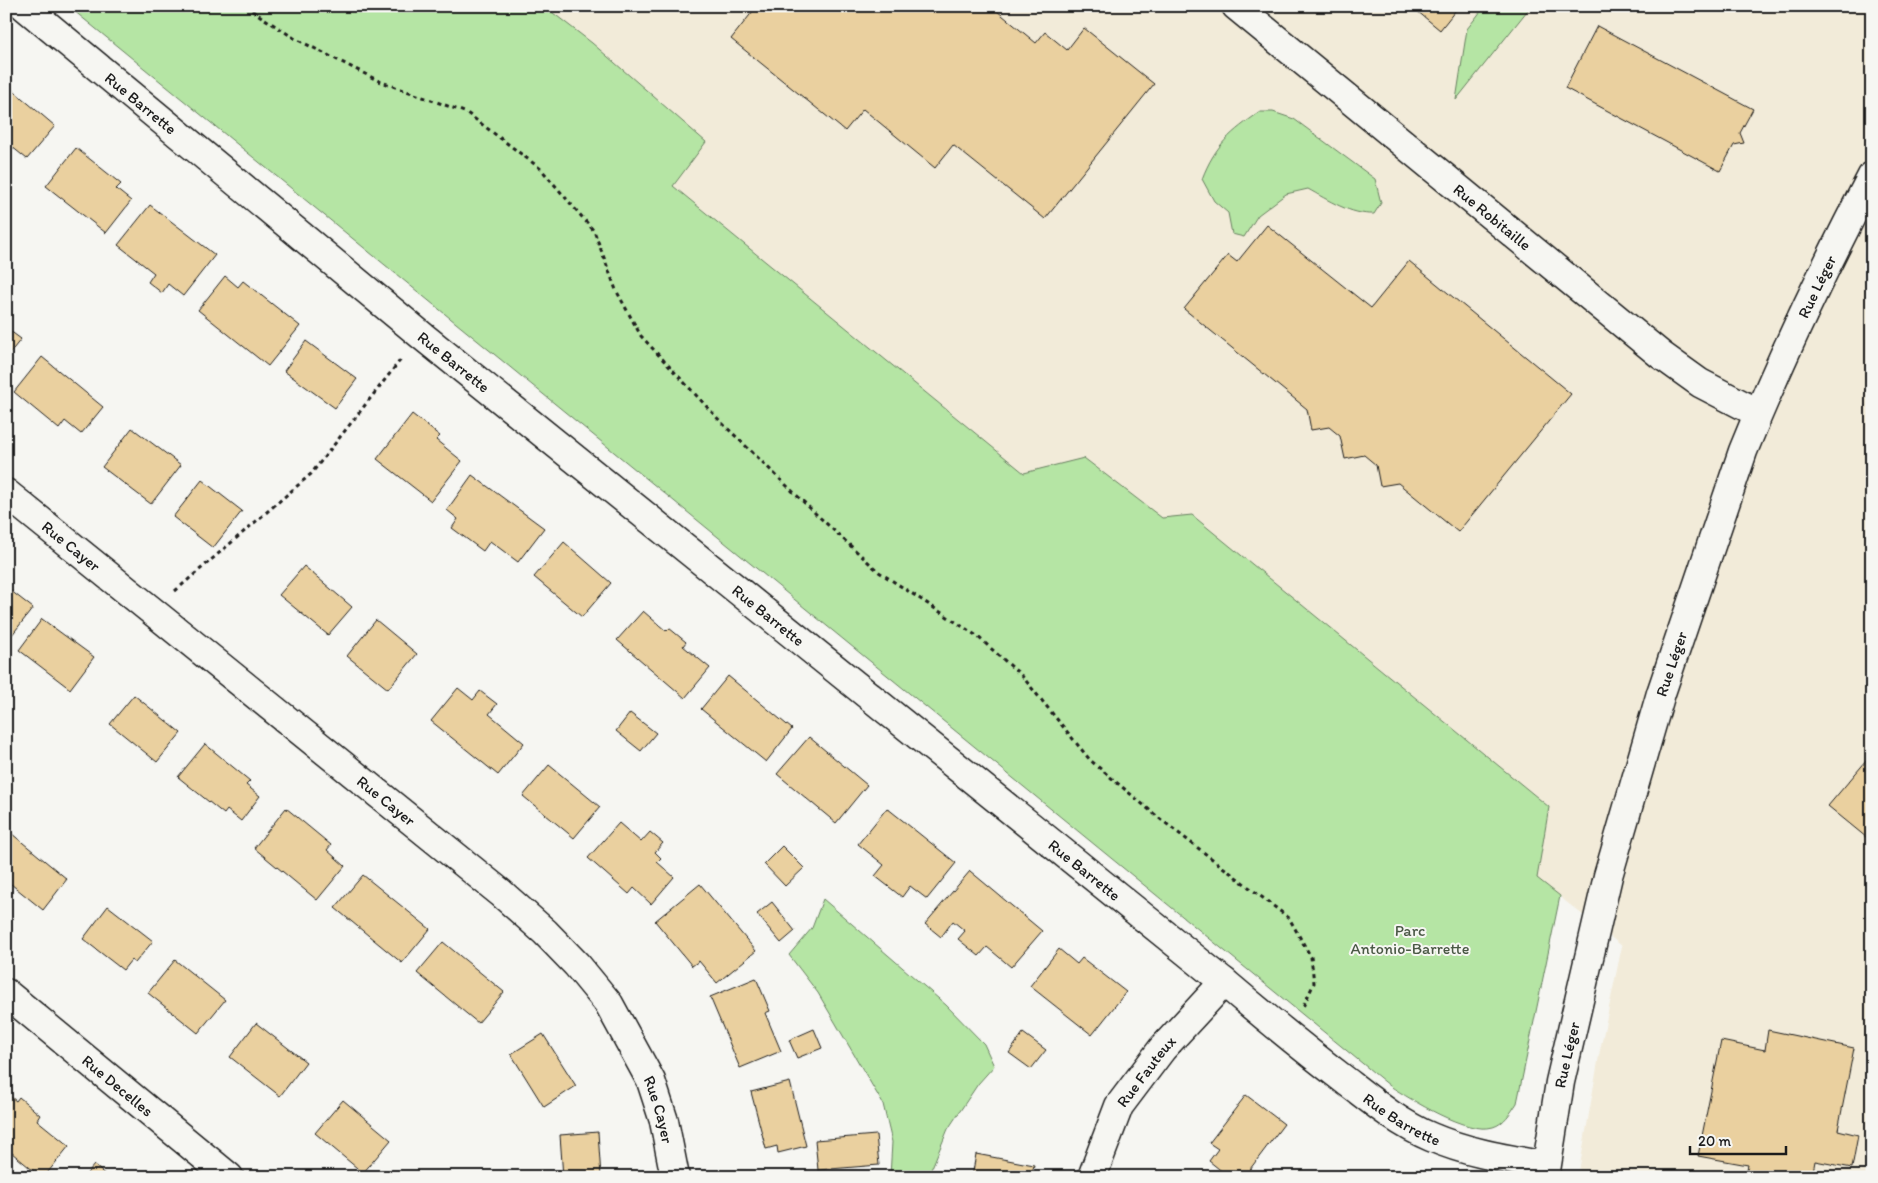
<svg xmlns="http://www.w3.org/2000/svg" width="1878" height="1183" font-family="Itim,sans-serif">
<rect width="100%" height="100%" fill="#f6f6f2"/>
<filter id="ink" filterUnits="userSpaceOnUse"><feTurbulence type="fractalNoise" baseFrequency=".02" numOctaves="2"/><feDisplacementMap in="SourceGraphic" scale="10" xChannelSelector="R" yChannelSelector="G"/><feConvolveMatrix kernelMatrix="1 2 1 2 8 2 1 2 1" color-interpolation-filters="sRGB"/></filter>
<g filter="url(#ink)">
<path fill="#f2ebd9" d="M449 6H1872V1177H1578L1600 1050 1622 946 1024 473 673 186Z"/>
<path fill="#b5e5a4" stroke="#688060" d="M68 6H544L592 43 706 142 673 186 1024 473 1084 458 1162 518 1192 515 1549 807 1537 878 1560 896 1517 1103C1511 1112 1504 1124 1493 1127 1467 1135 1412 1100 1390 1086Z
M1485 6H1531L1456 100 1467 29Z
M1260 112H1273L1294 119 1375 179 1381 203 1374 214C1351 215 1328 200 1308 189L1286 194 1258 215 1244 237 1232 234 1228 213 1214 201 1202 179C1215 145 1231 132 1260 112Z
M823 899 946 1005 984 1044 994 1066 978 1084 948 1129 928 1177H890L892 1142 883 1104 818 993 789 955 812 928Z"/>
<path fill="#ead09f" stroke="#1c1c1c" d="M757 6H991L1036 43 1045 32 1067 50 1084 28 1154 84 1045 219 953 145 935 168 863 109 845 131 731 39Z
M1411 6H1459L1440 30Z
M1597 26 1753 109 1740 133 1744 143 1734 145 1720 171 1565 88Z
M9 87 55 126 27 159 6 142V90Z
M76 148 121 184 116 189 131 201 106 233 46 186Z
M150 205 215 255 183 296 168 284 162 293 148 282 154 273 118 245Z
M1267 225 1371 308 1409 261 1571 394 1458 532 1398 483 1380 486 1376 465 1364 455 1345 459 1340 436 1329 427 1311 430 1307 409 1184 309 1228 255 1237 262Z
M225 276 238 287 243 281 300 326 268 366 198 310Z
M6 328 21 339 6 358Z
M306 341 357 379 335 408 284 371Z
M42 357 103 407 81 434 65 421 59 429 14 392Z
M412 414 440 436 436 440 462 461 431 501 377 459Z
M132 428 181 465 151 504 102 467Z
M472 475 544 528 518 562 490 541 483 551 452 528 458 519 447 510Z
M202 480 242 511 213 548 173 517Z
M564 542 611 583 582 617 534 577Z
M304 566 352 607 328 635 279 595Z
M6 587 33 608 8 640 6 639Z
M643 611 666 631 669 628 686 642 683 646 710 668 685 698 617 640Z
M42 619 94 657 70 689 19 650Z
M376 620 417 654 388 689 347 656Z
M728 676 792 729 766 762 701 709Z
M458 688 473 700 480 691 497 704 489 714 524 743 498 775 431 721Z
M134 695 181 733 157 762 110 724Z
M630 713 656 733 641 751 616 731Z
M809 737 867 785 836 823 777 774Z
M205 744 250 781 246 785 260 796 241 821 227 810 224 814 178 777Z
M1872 754V842L1828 806Z
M549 765 600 807 574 838 523 796Z
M286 808 331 845 327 850 345 866 317 900 254 848Z
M887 808 956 863 927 899 910 886 902 897 875 876 884 865 858 844Z
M619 823 641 842 650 832 663 843 655 852 661 858 657 862 674 877 651 904 634 888 629 894 588 858Z
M6 829 67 879 43 910 6 880Z
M782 846 804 868 785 886 764 864Z
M970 871 1042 931 1011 967 987 947 979 956 958 939 965 931 953 921 941 937 925 924Z
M363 875 430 929 402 963 335 908Z
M700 884 756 951 717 983 699 961 692 966 655 921Z
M772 902 795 931 781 943 757 914Z
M108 906 153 941 135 963 131 960 123 970 83 939Z
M443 942 504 992 478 1023 417 973Z
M1059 949 1077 964 1082 958 1126 992 1092 1035 1030 986Z
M175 960 225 1000 198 1033 148 993Z
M756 978 770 1011 765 1013 781 1051 740 1068 710 997Z
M256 1023 306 1062 280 1096 230 1057Z
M814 1029 822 1048 797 1058 789 1040Z
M1768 1030 1854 1048 1838 1130 1858 1135 1852 1168 1815 1161 1812 1177H1745L1748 1165 1698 1156 1721 1041 1765 1050Z
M1023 1033 1046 1050 1031 1069 1009 1053Z
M543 1034 576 1086 544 1107 511 1054Z
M790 1082 806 1146 778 1153 777 1146 766 1149 751 1092Z
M6 1093 16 1101 19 1097 40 1115 37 1120 69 1146 44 1177H41L6 1148Z
M1246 1095 1284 1124 1244 1177H1229L1209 1161 1218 1149 1209 1143Z
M343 1100 391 1140 363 1173 315 1133Z
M598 1132 601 1177H563L560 1135Z
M876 1135 879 1165 818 1170 815 1140Z
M976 1154 1034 1165 1031 1177H972Z
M94 1165 108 1177H84Z"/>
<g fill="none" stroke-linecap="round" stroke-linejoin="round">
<g stroke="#1c1c1c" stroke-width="31">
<g id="minor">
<path id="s1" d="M24 6 421 335 1224 982C1264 1016 1304 1049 1346 1081 1373 1102 1400 1124 1431 1137 1468 1153 1507 1159 1546 1166"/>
<path id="s2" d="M1236 6 1661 355 1700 383 1758 413"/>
<path id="s3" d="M6 493 501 893 545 932 577 965 609 1004 651 1081 664 1121 675 1177"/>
<path id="s4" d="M6 993 229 1177"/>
<path id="s5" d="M1092 1177 1119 1106 1162 1049 1224 982"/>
</g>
</g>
<g stroke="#1c1c1c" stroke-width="31">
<g id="tertiary">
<path id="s6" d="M1545 1177 1560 1082 1608 876 1661 693 1743 451C1781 357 1825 266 1872 176"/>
</g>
</g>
<path stroke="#1c1c1c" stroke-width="3" stroke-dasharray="4 4" stroke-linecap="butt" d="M245 6 294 38 379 81 467 113 541 169 594 231 616 290 641 336 722 423 816 514 879 572 977 636 1022 676 1090 760 1159 818 1289 918 1311 957 1314 983 1302 1009
M175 591 311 474 402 358"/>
<use href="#minor" stroke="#f6f6f2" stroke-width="28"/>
<use href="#tertiary" stroke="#f6f6f2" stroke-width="28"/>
</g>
</g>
<g text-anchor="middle" stroke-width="4" stroke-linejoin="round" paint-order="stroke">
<g font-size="16" fill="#1c1c1c" stroke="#f6f6f2">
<text dy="6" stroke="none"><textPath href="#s1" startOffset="152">Rue Barrette</textPath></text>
<text dy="6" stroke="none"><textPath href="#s2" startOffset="332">Rue Robitaille</textPath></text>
<text dy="6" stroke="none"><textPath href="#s6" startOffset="934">Rue Léger</textPath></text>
<text dy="6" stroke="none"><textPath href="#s1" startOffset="558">Rue Barrette</textPath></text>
<text dy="6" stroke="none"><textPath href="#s3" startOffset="84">Rue Cayer</textPath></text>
<text dy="6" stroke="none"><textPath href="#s1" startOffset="962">Rue Barrette</textPath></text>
<text dy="6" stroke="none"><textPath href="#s6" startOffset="529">Rue Léger</textPath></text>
<text dy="6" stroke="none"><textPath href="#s3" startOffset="489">Rue Cayer</textPath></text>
<text dy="6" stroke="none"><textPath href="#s1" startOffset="1368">Rue Barrette</textPath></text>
<text dy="6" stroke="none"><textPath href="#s6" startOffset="124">Rue Léger</textPath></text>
<text dy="6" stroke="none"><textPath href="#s5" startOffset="120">Rue Fauteux</textPath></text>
<text dy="6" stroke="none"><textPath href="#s4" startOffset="145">Rue Decelles</textPath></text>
<text dy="6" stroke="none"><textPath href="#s3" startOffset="909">Rue Cayer</textPath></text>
<text dy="6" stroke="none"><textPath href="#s1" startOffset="1772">Rue Barrette</textPath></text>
</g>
<g font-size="16" fill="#4a5845" stroke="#f6f6f2">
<text x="1410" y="936">Parc<tspan x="1410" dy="18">Antonio-Barrette</tspan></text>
</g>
</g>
<rect width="1878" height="1183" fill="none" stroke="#f6f6f2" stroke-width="25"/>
<rect x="12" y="12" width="1853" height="1158" fill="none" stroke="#1c1c1c" stroke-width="2" filter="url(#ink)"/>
<path d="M1690 1146v8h96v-8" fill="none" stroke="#1c1c1c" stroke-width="2.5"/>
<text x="1698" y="1146" font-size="15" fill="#1c1c1c" stroke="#f6f6f2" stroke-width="4" paint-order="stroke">20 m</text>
</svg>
